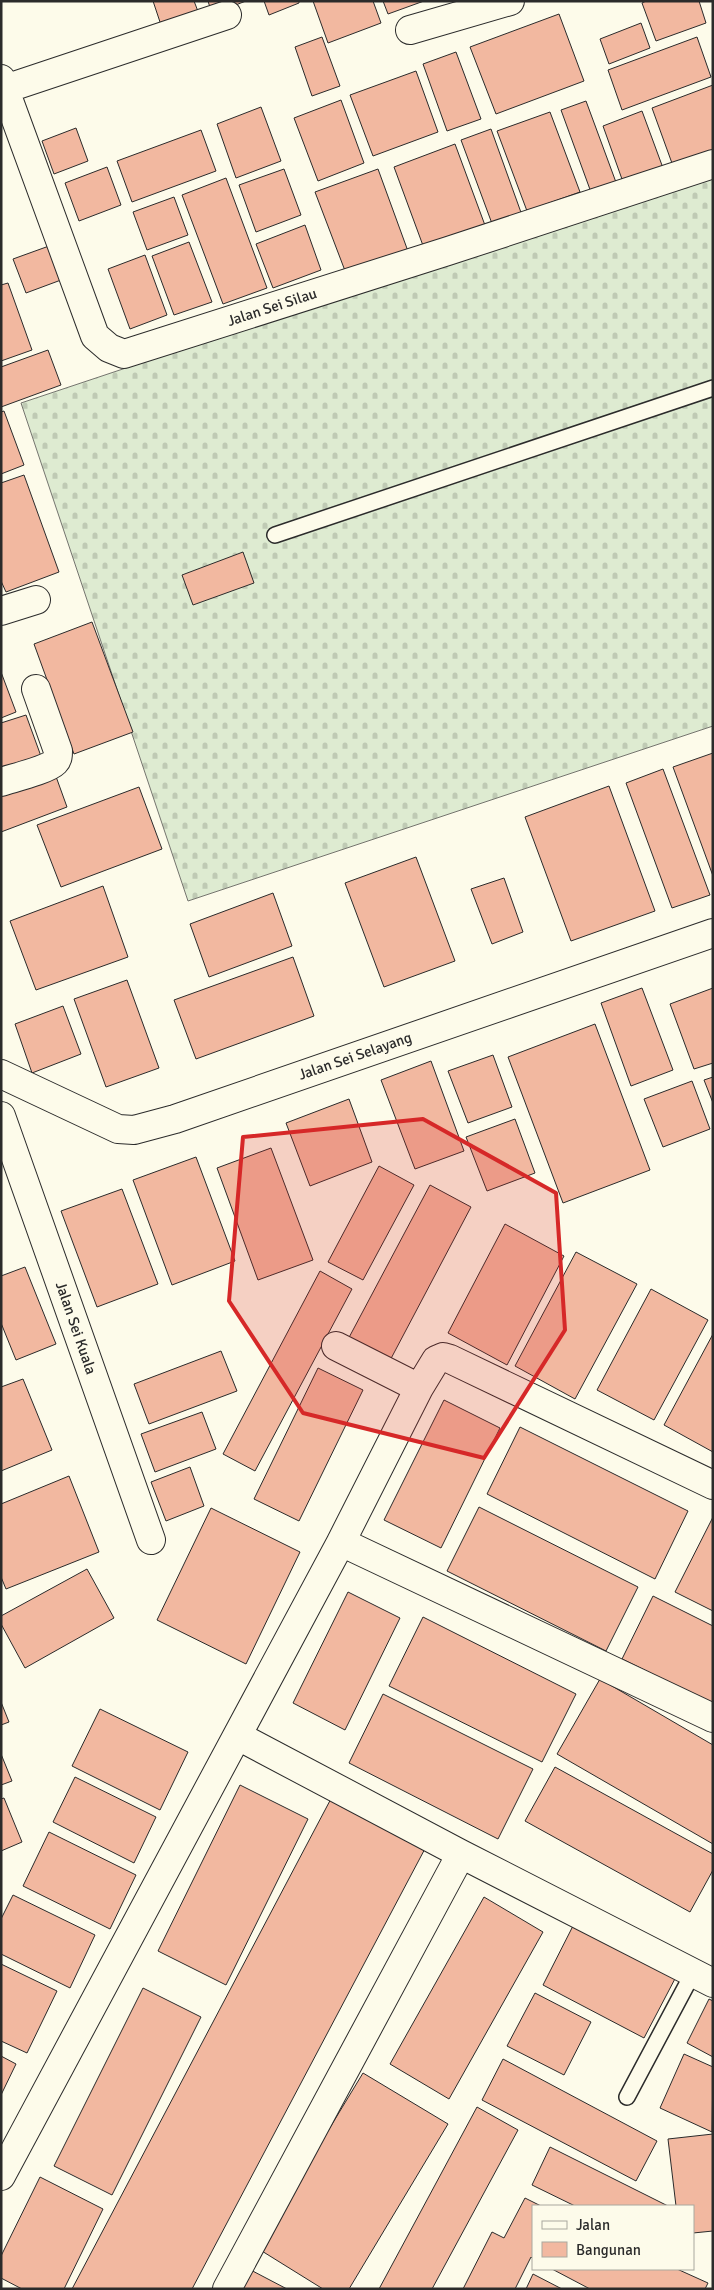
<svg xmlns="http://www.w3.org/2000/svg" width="714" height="2290" font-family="Signika,sans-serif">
<defs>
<pattern id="cemetery-stones" width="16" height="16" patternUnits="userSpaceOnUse" patternTransform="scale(1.25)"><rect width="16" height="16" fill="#deebd1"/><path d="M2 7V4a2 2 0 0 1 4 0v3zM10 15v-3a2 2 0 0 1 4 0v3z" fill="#bfcab4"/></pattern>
</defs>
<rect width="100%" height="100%" fill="#fdfbea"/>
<path fill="url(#cemetery-stones)" stroke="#74746e" d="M713 172V726L188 901 21 403Z"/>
<path fill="#f2b8a0" stroke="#2b2b2b" d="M153 1H194L199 14 162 28Z
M208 1H246L212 14Z
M264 1H299V3L269 15Z
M313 1H373L381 23 328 43Z
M383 1H424L388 14Z
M646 1H699L706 23 656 41 642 3Z
M559 14 584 81 496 114 470 47Z
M641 23 650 48 609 64 600 39Z
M322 37 340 86 312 96 295 47Z
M697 37 711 77 622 110 608 70Z
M456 52 481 119 447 131 423 64Z
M416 71 438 132 373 156 350 95Z
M713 85V151L673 166 652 108Z
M341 100 364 163 318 181 294 118Z
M586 101 617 185 592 195 561 110Z
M261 107 281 161 236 178 217 124Z
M642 111 663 168 623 182 603 126Z
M550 112 580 192 527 211 497 131Z
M76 128 88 161 54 174 42 141Z
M491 129 523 218 494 229 461 140Z
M201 130 216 171 132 202 117 161Z
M455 144 486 228 425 251 394 167Z
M107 167 121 205 79 221 65 183Z
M284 169 301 215 256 232 239 185Z
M378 169 409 254 347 276 315 192Z
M226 178 267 288 223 304 182 195Z
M174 197 188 235 147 250 133 212Z
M305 225 321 270 273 288 256 244Z
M189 242 212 302 174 315 152 256Z
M49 246 61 280 26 293 13 259Z
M145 255 167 315 130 329 108 269Z
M8 283 32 350 1 361V285Z
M48 350 61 385 1 407V367Z
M4 411 24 465 1 474V412Z
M24 475 59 572 6 592 1 581V483Z
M243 552 254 583 193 605 182 575Z
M92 622 133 732 74 754 34 644Z
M1 672 16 712 1 718Z
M26 715 42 759 1 775V723Z
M713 753V876L673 767Z
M663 769 710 895 672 908 626 783Z
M54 771 67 807 1 832V790Z
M609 786 655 911 571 941 525 817Z
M139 787 162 849 61 887 37 825Z
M416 857 455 961 384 987 345 883Z
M504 878 523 932 492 944 471 889Z
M103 886 128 957 36 990 10 921Z
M273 893 292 946 209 977 190 924Z
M293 957 314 1016 196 1059 174 1000Z
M127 980 159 1068 106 1087 74 999Z
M642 988 673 1070 631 1086 601 1003Z
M713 988V1063L694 1069 670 1004Z
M63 1006 81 1054 32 1073 15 1024Z
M595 1024 650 1170 563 1203 508 1057Z
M493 1055 512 1107 468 1123 448 1071Z
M431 1061 464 1151 415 1169 381 1080Z
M713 1077V1103L704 1080Z
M692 1081 710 1129 663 1147 644 1099Z
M349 1099 372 1162 310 1186 286 1123Z
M515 1119 535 1173 487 1191 466 1137Z
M271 1148 313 1260 258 1280 217 1168Z
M196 1157 235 1261 172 1285 133 1180Z
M379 1166 414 1185 363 1280 328 1262Z
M430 1185 471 1207 386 1368 345 1345Z
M122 1189 158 1284 97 1307 61 1211Z
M505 1224 564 1256 507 1365 448 1333Z
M576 1252 637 1284 575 1399 515 1366Z
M25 1267 56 1344 16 1360 1 1323V1276Z
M320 1271 352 1289 255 1471 223 1454Z
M651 1289 708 1320 654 1420 597 1390Z
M713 1334V1452L664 1425Z
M221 1351 237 1391 149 1424 134 1384Z
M318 1368 363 1390 299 1521 254 1499Z
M23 1379 52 1450 1 1471V1387Z
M444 1400 500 1428 441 1548 384 1520Z
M202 1412 216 1449 155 1472 141 1434Z
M520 1427 688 1511 655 1579 487 1494Z
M190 1467 204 1506 166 1521 151 1482Z
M69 1476 99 1552 6 1589 1 1577V1504Z
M479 1507 638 1587 606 1651 447 1571Z
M211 1508 300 1552 246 1664 157 1620Z
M713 1517V1611L675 1592Z
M87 1569 114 1618 25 1668 1 1624V1616Z
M348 1592 400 1618 345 1730 293 1703Z
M653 1596 713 1626V1704L622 1659Z
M423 1617 576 1694 542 1762 389 1686Z
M600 1679 713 1745V1844L557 1754Z
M383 1694 533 1769 498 1839 349 1763Z
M1 1702 9 1722 1 1725Z
M100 1709 188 1752 160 1810 72 1766Z
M1 1754 12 1781 1 1785Z
M555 1767 713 1854V1870L690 1912 525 1821Z
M75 1777 156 1817 134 1863 53 1822Z
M240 1785 308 1819 226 1985 158 1951Z
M334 1793 428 1843 192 2289H72Z
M4 1798 22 1842 1 1851V1799Z
M49 1832 136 1875 110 1929 23 1886Z
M13 1895 95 1935 70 1988 1 1954V1919Z
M484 1897 543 1932 449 2099 390 2064Z
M576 1920 678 1973 644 2038 543 1985Z
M1 1964 57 1991 27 2053 1 2041Z
M143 1988 201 2017 112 2195 54 2166Z
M535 1993 591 2022 564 2075 507 2046Z
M709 1999 713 2001V2057L687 2043Z
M684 2054 713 2067 712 2132 660 2108Z
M1 2056 16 2064 1 2095Z
M503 2059 657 2141 636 2181 482 2100Z
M363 2073 448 2124 349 2289H323L257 2248Z
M477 2107 518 2130 432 2289H379Z
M713 2134V2231L693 2233V2206H676L668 2139Z
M550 2147 668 2206H575L532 2185Z
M40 2177 103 2209 64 2289H22L1 2278V2256Z
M525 2198 541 2206H533V2259L531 2257 515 2289H463L492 2232 504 2238Z
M245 2267 287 2289H234Z
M552 2269H677L708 2283 705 2289H590Z
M533 2274 562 2289H526Z"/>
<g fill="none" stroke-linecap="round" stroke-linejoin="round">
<g stroke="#2b2b2b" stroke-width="18">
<path id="service" d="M275 535 713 388
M627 2097 693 1973"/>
</g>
<g stroke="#2b2b2b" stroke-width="30">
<path id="minor" d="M410 30 510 1
M1 79 95 336 109 348 124 354 448 251 713 164
M5 89 227 15
M1 611 36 600
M1 782C13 778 47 770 55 762 58 759 58 755 58 751L36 689
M1 1074 118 1129 134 1130 175 1119 713 933
M1 1116 151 1540
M336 1346 419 1388
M341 1542 713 1718
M238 1736 461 1854 713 1983
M1 2176 341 1542 419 1388 436 1360 443 1357 450 1359 713 1485
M227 2289 461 1854"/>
</g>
<use href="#service" stroke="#fdfbea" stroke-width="15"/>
<use href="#minor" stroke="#fdfbea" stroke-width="28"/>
</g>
<path fill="#d62828" fill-opacity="0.2" stroke="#d62828" stroke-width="4" stroke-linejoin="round" d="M423 1119 556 1193 565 1330 484 1458 303 1413 229 1301 243 1137Z"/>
<g text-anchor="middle" stroke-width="4" stroke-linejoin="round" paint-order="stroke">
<g font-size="15" fill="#2b2b2b" stroke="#fdfbea">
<text transform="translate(272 307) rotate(-18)" y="5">Jalan Sei Silau</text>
<text transform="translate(355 1056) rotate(-19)" y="5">Jalan Sei Selayang</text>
<text transform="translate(76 1328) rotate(71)" y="5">Jalan Sei Kuala</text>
</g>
</g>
<rect width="714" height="2290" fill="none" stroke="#2b2b2b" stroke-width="5"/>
<rect x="532" y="2205" width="162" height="65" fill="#fdfbea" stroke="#a9a89e"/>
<rect x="542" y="2221" width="25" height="8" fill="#fdfbea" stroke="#a9a89e"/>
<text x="576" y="2230" font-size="15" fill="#2b2b2b">Jalan</text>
<rect x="542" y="2242" width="25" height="15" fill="#f2b8a0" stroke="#a9a89e"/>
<text x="576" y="2255" font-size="15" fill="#2b2b2b">Bangunan</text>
</svg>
